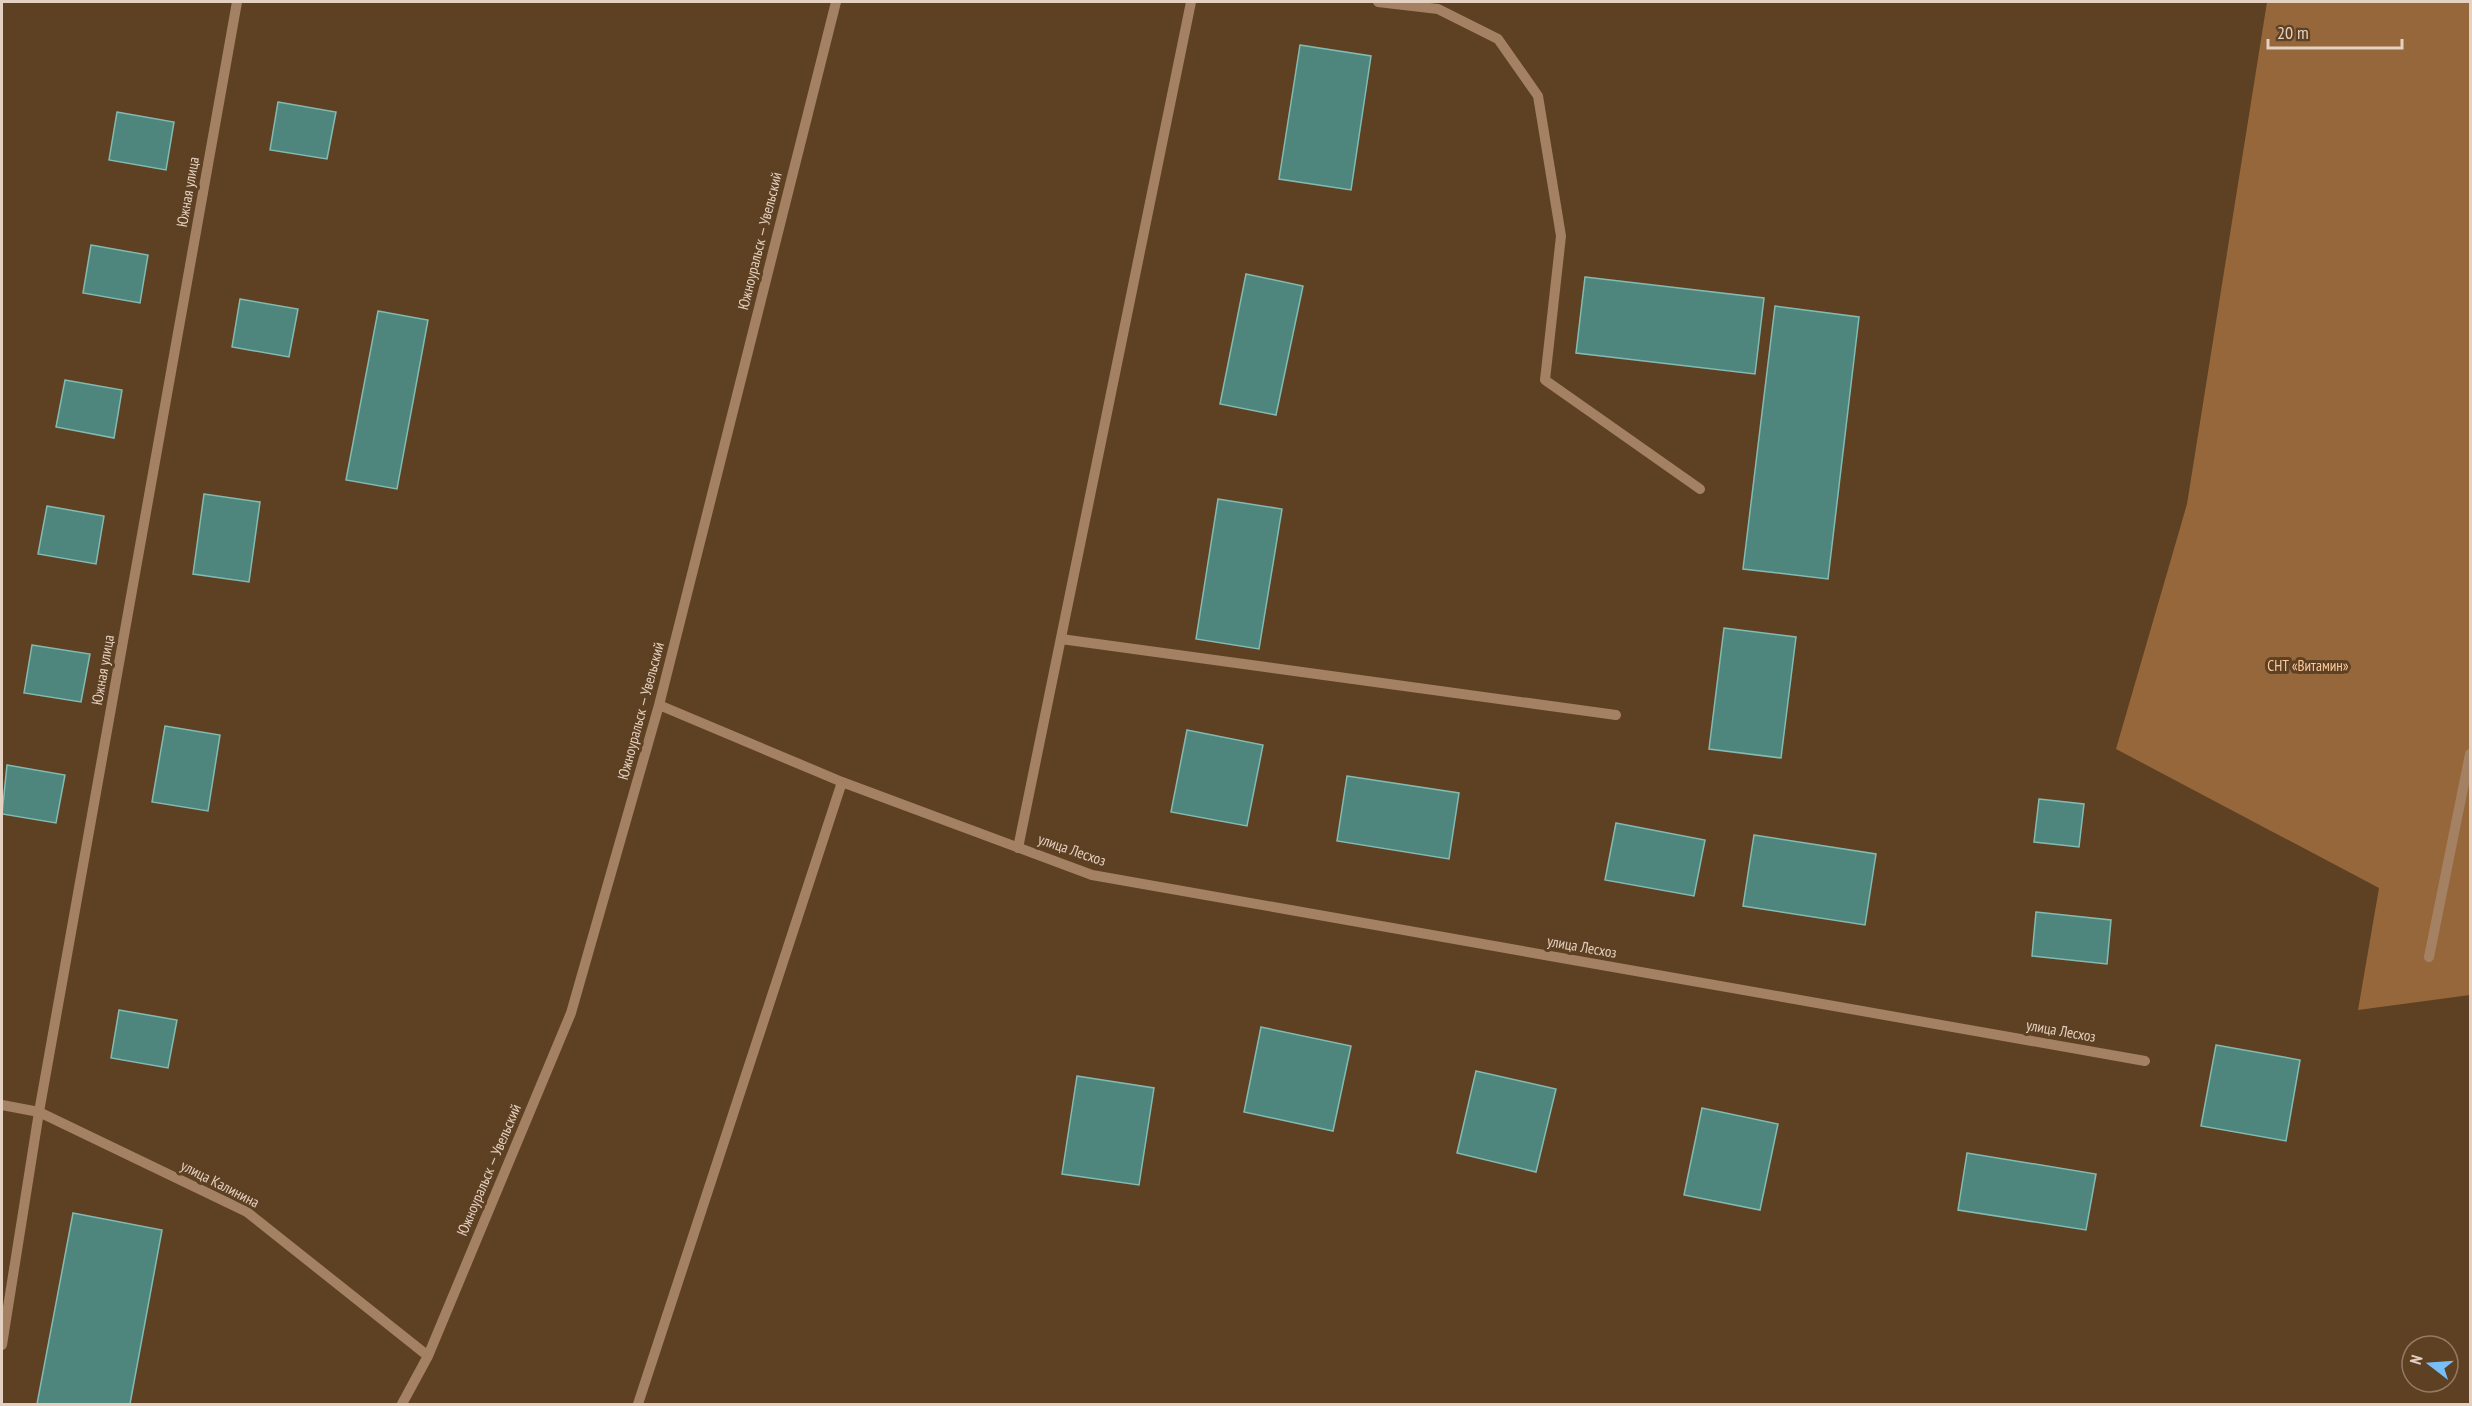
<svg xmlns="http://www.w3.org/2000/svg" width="2472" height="1406" font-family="'PT Sans Narrow',sans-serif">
<rect width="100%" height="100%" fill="#5e4023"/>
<path fill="#95673b" d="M2267 2H2470V995L2358 1010 2379 888 2116 749 2187 504Z"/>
<path fill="#4e867d" stroke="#83bbb2" stroke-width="1.5" d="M1300 45 1371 56 1351 190 1279 179Z
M278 102 336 112 327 159 270 150Z
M117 112 174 122 166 170 109 160Z
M91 245 148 255 140 303 83 293Z
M1246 274 1303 286 1276 415 1220 404Z
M1585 277 1764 298 1755 374 1576 353Z
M240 299 298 309 289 357 232 347Z
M1775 306 1859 317 1828 579 1743 569Z
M378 311 428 320 397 489 346 480Z
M65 380 122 390 114 438 56 427Z
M204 494 260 502 249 582 193 574Z
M1218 499 1282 509 1259 649 1196 639Z
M47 506 104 516 96 564 38 554Z
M1724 628 1796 637 1781 758 1709 749Z
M32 645 90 654 81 702 24 693Z
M165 726 220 735 208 811 152 802Z
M1187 730 1263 745 1247 826 1171 812Z
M7 765 65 775 56 823 2 814Z
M1347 776 1459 793 1449 859 1337 841Z
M2039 799 2084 804 2079 847 2034 842Z
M1616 823 1705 840 1694 896 1605 880Z
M1754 835 1876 854 1865 925 1743 906Z
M2036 912 2111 920 2107 964 2032 956Z
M119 1010 177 1020 168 1068 111 1058Z
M1261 1027 1351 1046 1333 1131 1244 1112Z
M2216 1045 2300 1060 2286 1141 2201 1126Z
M1476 1071 1556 1089 1536 1172 1457 1153Z
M1077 1076 1154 1088 1139 1185 1062 1174Z
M1702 1108 1778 1124 1760 1210 1684 1195Z
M1967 1153 2096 1174 2086 1230 1958 1210Z
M73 1213 162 1230 130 1404H37Z"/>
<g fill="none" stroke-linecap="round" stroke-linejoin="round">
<path stroke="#a38162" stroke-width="10" d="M1378 2 1438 9 1498 39 1538 96 1561 236 1545 380 1700 489
M1061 639 1616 715
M659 705 842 782 1092 875 2145 1061
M1018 848 1191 2
M2429 957 2470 754
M2 1105 39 1112 247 1212 428 1356
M2 1345 39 1112 237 2
M402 1404 428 1356 571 1013 659 705 836 2
M638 1404 842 782"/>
</g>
<g text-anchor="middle" stroke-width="6" stroke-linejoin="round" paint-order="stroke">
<g font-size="15" fill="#e4d1c1" stroke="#5e4023">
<text transform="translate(188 192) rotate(-80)" y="5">Южная улица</text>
<text transform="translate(760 241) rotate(-76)" y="5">Южноуральск — Увельский</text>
<text transform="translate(103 670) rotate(-80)" y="5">Южная улица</text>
<text transform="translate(641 711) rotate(-75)" y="5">Южноуральск — Увельский</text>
<text transform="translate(1072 850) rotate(19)" y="5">улица Лесхоз</text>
<text transform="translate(1582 947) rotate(10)" y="5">улица Лесхоз</text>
<text transform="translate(2061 1031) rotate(10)" y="5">улица Лесхоз</text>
<text transform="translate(489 1170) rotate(-67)" y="5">Южноуральск — Увельский</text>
<text transform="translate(220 1184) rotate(27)" y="5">улица Калинина</text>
</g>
<g font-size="15" fill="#fccb9e" stroke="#5e4023">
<text x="2308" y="671">СНТ «Витамин»</text>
</g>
</g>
<rect width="2472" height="1406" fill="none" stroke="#e4d1c1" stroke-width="6"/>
<g transform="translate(2430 1364) rotate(287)"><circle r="28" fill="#5e4023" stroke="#947a62" stroke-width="1.5"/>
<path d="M0-4.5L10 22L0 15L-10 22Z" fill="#78bff7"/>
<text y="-9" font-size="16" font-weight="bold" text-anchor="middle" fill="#e4d1c1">N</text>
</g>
<path d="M2268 39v9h134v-9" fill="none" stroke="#e4d1c1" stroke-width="3"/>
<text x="2277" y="39" font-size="18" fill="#e4d1c1" stroke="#5e4023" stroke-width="4.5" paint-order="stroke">20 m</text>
</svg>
